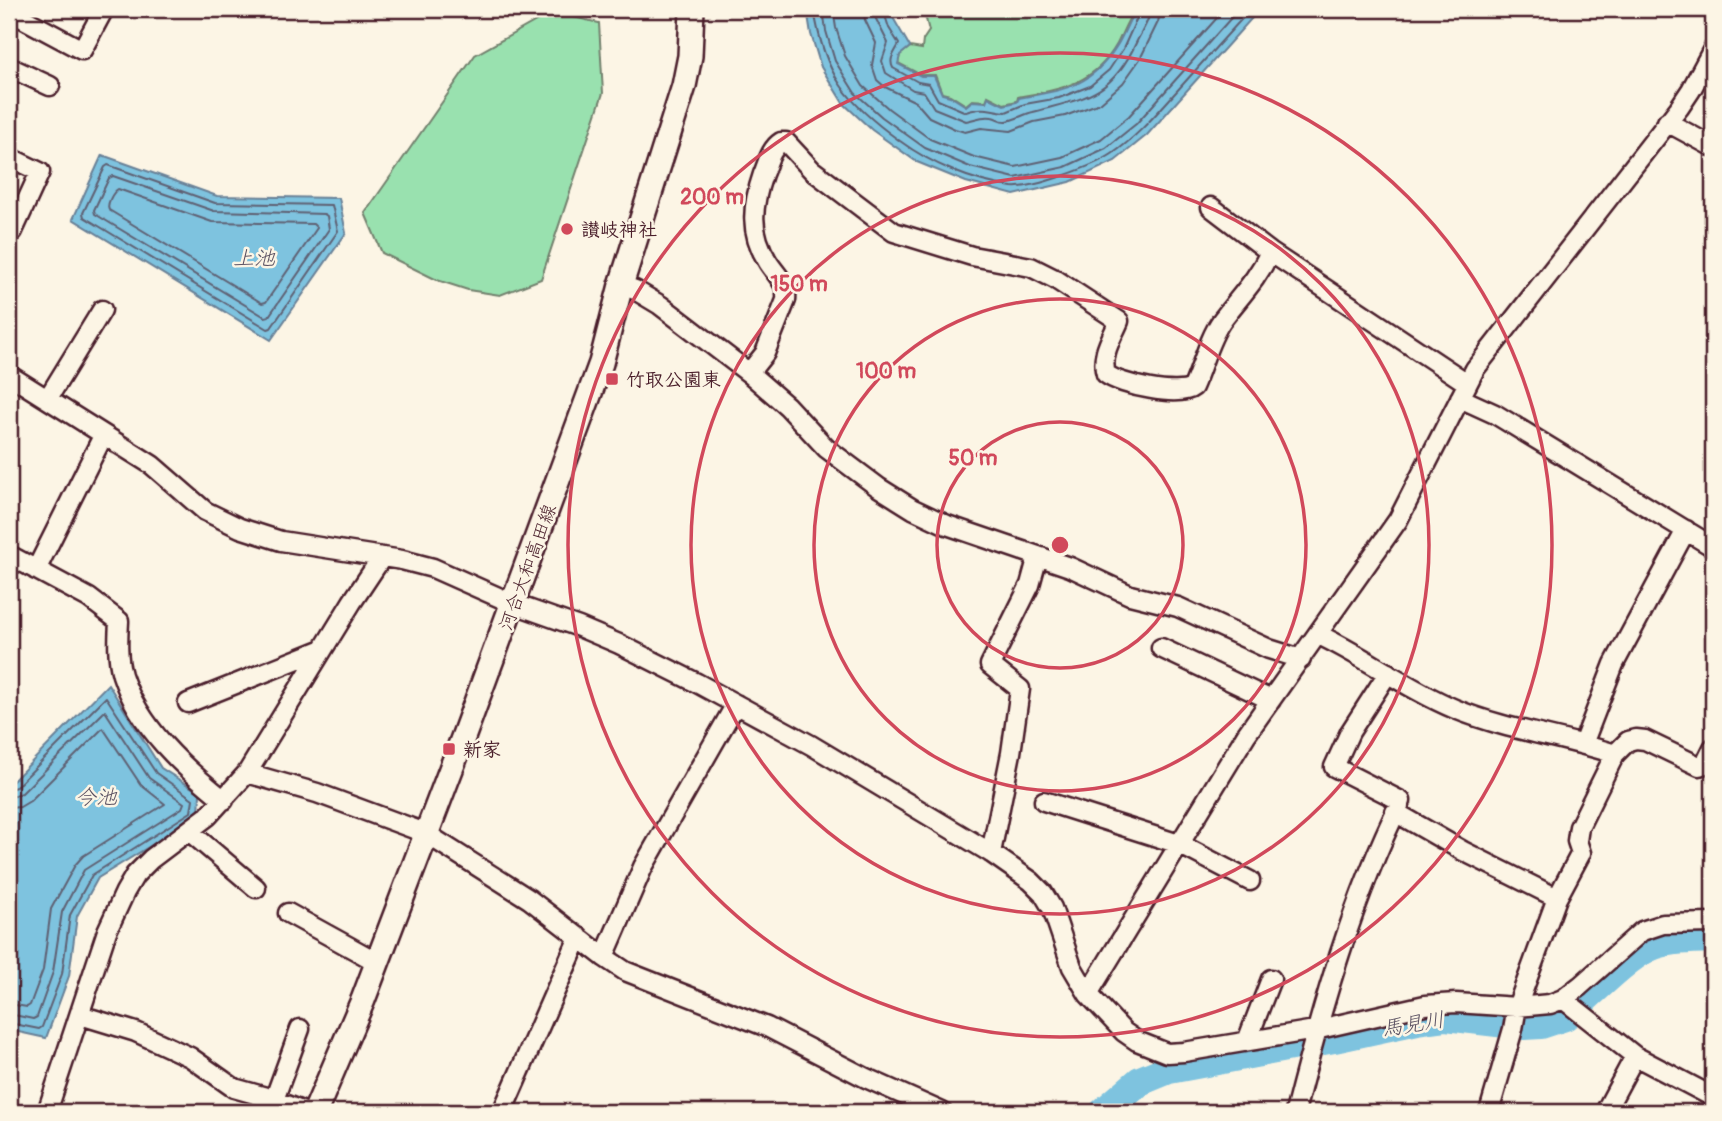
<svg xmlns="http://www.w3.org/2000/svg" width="1722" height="1121" font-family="Pangolin,'Klee One',sans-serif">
<rect width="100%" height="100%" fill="#fcf5e5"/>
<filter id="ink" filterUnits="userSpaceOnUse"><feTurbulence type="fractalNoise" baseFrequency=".0143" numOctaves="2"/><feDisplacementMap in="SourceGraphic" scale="14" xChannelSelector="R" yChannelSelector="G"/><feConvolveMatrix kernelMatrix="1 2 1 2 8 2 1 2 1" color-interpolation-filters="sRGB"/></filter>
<g filter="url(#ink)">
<path fill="#99e1af" stroke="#72806d" stroke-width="2" d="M913 9H1135C1127 20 1123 32 1117 44 1094 85 1060 89 1018 97L1017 101 1004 104 988 96 986 101 972 100 966 105 950 95 942 93 935 75H921L898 63 900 55 910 47 922 49 923 40 929 31 926 19Z
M552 12 599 23 603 93 541 279 500 295 468 290 437 280 382 253 365 213 475 55Z"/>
<path fill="#7ec3df" stroke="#698197" stroke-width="2" d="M807 9H888L910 47 900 55 898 64 921 76H934L942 94 950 96 966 106 972 101 986 102 988 97 1004 105 1017 102 1019 98C1063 90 1090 88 1116 47 1124 35 1128 21 1136 9H1260L1147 135 1115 161 1070 182 1014 195 966 182 917 162 872 130 843 103 821 67 811 34Z
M102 155 217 196 339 198 346 233 271 340 73 219Z
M108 684 161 768 200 793 199 816 98 878 77 916 69 976 46 1038 9 1030V785Z"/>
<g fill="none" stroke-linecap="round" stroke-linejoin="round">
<path stroke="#5f6173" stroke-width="2" d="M814 9C824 75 847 103 900 141 931 164 973 182 1012 187 1033 189 1094 166 1112 154 1137 137 1156 114 1176 92 1201 64 1226 36 1251 9
M823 9 826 31 835 61 855 93 882 117 925 148 970 167 1015 178 1065 167 1106 148 1136 124 1239 9
M833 9 836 28 845 56 863 86 889 109 930 139 974 157 1015 167 1062 157 1101 139 1129 116 1225 9
M863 9 865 20 876 43 872 65 877 80 885 87 916 102 929 117 955 129 965 132 981 128 1011 131 1034 122 1065 116 1100 103 1123 83 1140 59 1158 22 1161 9
M874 9 875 17 888 43 882 61 886 73 913 90 924 92 934 108 966 121C974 120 982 115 992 117 998 118 1000 122 1007 121 1017 119 1024 114 1033 112 1084 98 1111 97 1136 43 1141 32 1150 21 1150 9
M883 9 889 28 899 44C896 52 888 58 893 68L918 82 929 84 938 100 966 112C986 106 987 110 1006 112L1025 104 1059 98 1090 86 1109 70 1123 49 1141 9
M108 165 215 203 332 205 338 231 271 328 268 329 84 217 83 213 105 167Z
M113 176 214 211 324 214 327 216 329 229 269 316 265 317 95 214 94 210 109 178Z
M118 189 212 222 313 224 317 228 266 302 262 303 109 210C106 204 113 192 118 189Z
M9 789 16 787 106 697 156 773 193 799 191 812 92 875 70 915 62 974 42 1027 39 1029 9 1023
M9 798 22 793 105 711 149 778 184 803 182 808 84 870 62 912 53 972 37 1017 33 1019 9 1014
M9 808 20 807 30 801 103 728 141 785 165 804 83 856 75 865 51 909 43 970 30 1005 27 1007 9 1004"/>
<path stroke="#7ec3df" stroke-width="30" d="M1104 1112 1140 1081 1169 1069 1334 1038 1417 1020 1446 1016 1523 1025 1541 1024 1565 1016C1587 998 1624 958 1649 947 1669 938 1692 939 1713 938"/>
<g stroke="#4a1f2b" stroke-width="23">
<path id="minor" d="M9 11 82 50 104 9
M9 67 50 86
M1667 122 1713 147
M9 157 40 172 13 231 9 229
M1211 207 1270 252 1467 383
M621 285 635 290 660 305 749 373 787 406 826 448 878 487 913 509 947 525 1070 567 1130 595 1178 607 1269 649 1301 659
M749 373 765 353 786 300C788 283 776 275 768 262 749 232 752 206 763 174 768 163 770 149 781 142H786L812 170 894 232 972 256 1031 267 1055 279 1119 321C1112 338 1100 355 1106 374 1120 385 1180 398 1193 387 1203 365 1208 340 1222 320 1240 296 1257 280 1270 252
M9 375 152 465 205 511 240 528 281 541 402 560 433 568 514 604 579 627 619 644 697 683 811 745 991 853 1031 881 1043 893 1052 908 1072 967 1088 994 1124 1032 1137 1041 1167 1053 1184 1052 1315 1030 1425 1005 1456 1003 1517 1007 1550 1004 1563 999 1580 986 1642 931 1663 924 1713 923
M48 398 102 310
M1460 398 1495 414 1713 547
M9 555 89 598 119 621C118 639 117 658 122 675 139 727 183 767 224 800
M36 570 103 436
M1319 635C1366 657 1407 689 1455 709 1506 730 1563 737 1615 754
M1161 648 1271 700
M188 703 323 649
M1583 744 1614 664 1686 530
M247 773 317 793 425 833 529 899 604 957 625 971 767 1027 866 1078 942 1112
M1044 801 1179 844 1250 881
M1395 812 1463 851 1557 898
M190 832 256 888
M991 853 1011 753 1020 689 990 665 1030 585 1038 556
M288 913 377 962
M604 957 643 867 736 704
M1088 994 1246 735 1398 520 1475 369 1679 108 1691 90 1713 49
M1563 999 1635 1056 1713 1097
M80 1015 136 1032 190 1057 234 1088 266 1097 304 1112
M1247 1041 1271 979
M274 1100 300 1029
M47 1112 107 931 125 892 135 875 151 859 208 816 247 773 352 602 382 557
M502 1112 579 937
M1295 1112C1322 1006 1352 900 1401 801L1334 767 1350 732 1388 673
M1489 1112 1513 1029 1517 1007 1557 898 1581 853 1577 841 1579 827 1615 754 1628 741 1636 739 1645 740 1699 766 1705 764 1713 748
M1605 1112 1635 1056"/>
</g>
<g stroke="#4a1f2b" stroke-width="28">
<path id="major" d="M315 1112 363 1000 464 735 601 363 621 285 684 86 690 56 692 9"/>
</g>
<use href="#minor" stroke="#fcf5e5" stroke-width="18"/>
<use href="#major" stroke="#fcf5e5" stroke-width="23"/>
</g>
</g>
<g fill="none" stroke="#d1495b" stroke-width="3.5">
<circle cx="1060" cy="545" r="123"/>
<circle cx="1060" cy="545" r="246"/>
<circle cx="1060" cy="545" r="369"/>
<circle cx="1060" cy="545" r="492"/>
</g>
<g fill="#d1495b" stroke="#fcf5e5" stroke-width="2.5">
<circle cx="567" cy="229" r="7"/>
<rect x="605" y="372" width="14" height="14" rx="3.5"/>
<rect x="442" y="742" width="14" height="14" rx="3.5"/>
</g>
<g text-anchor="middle" stroke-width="5" stroke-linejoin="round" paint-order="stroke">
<g font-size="19" font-weight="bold" fill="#4a1f2b" stroke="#fcf5e5" text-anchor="start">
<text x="581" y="236">讃岐神社</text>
<text x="626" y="386">竹取公園東</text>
<text x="463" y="756">新家</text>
</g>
<g font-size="19" fill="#4a1f2b" stroke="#fcf5e5">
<text transform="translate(527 567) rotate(-70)" y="7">河合大和高田線</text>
</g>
<g font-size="21" font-style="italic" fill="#5a5061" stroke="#fcf5e5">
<text x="254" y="265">上池</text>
<text x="96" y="804">今池</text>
<text transform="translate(1413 1024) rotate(-9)" y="7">馬見川</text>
</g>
</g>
<circle cx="1060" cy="545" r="10" fill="#d1495b" stroke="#fcf5e5" stroke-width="3.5"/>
<g font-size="21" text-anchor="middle" font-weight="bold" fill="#d1495b" stroke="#fcf5e5" stroke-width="5" stroke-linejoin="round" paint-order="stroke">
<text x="712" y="204">200 m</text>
<text x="799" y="291">150 m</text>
<text x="886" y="378">100 m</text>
<text x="973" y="465">50 m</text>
</g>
<rect width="1722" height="1121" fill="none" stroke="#fcf5e5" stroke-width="35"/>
<rect x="18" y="18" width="1687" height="1086" fill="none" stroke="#4a1f2b" stroke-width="2.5" filter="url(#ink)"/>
</svg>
